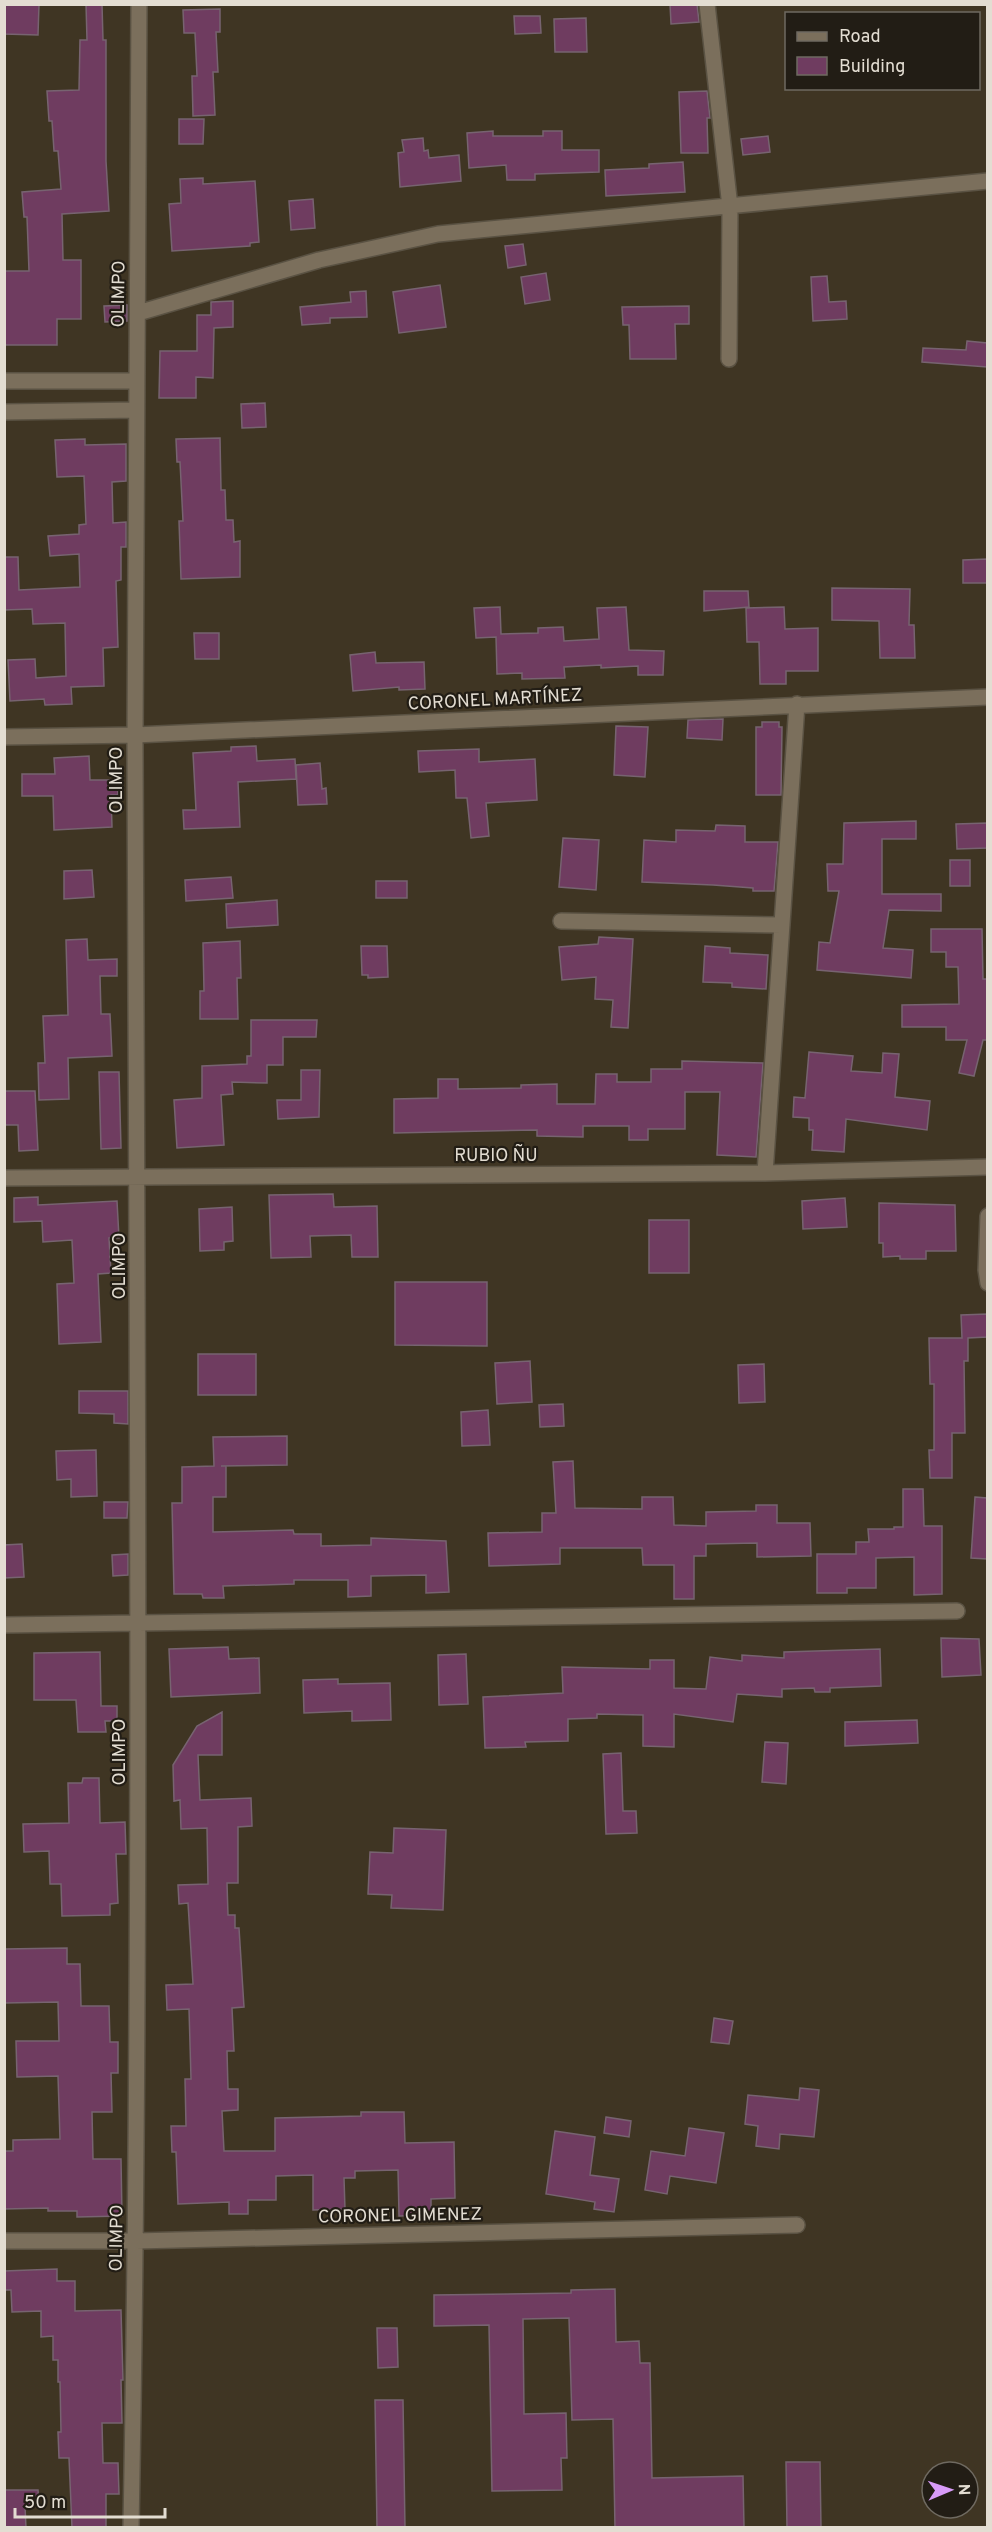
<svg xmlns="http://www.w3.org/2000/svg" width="992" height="2532" font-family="Overpass,sans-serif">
<rect width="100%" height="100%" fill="#3f3523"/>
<path fill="#6f3c60" stroke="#776370" stroke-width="1.5" d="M4 4 39 5 38 35 4 34Z
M86 4H102L103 40H106V161L109 211 62 214 63 260H81V319H57V345H4V271H29L27 217H24L22 192 61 189 58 151H54L52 121H49L47 91 79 90 80 40H87Z
M670 4H697L699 22 671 24Z
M220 9V32H216L218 72H213L215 115 193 116 192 76H197L195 33H184L183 10Z
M514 16H540L541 33 515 34Z
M586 18 587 52H555L554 19Z
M707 91 710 118H707L708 153H681L679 92Z
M179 119H204L203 144H179Z
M493 131V136H543V131H562V150H599V172L535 174V180H507L506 165 469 168 467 133Z
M768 136 770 152 743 155 741 139Z
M423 138 424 151 428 150 429 158 459 155 461 181 400 187 398 153 404 152 402 140Z
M683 162 685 192 606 196 605 170 649 168V164Z
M203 178V184L255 181 259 242 250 243V246L172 251 169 204 181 203 180 179Z
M313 199 315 228 291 230 289 201Z
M523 244 526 265 508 268 505 246Z
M546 273 550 300 525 304 521 277Z
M827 276 829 302 846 301 847 319 813 321 811 277Z
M440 285 446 327 399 333 393 292Z
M366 291 367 317 330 318V323L302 325 300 307 351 302 350 292Z
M233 301V327L214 328 213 378 196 377V398H159L160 351H197V315H211V302Z
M127 305V321L105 322 104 306Z
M689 306V324H675L676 359H630L629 325H623L622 307Z
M967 341 987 343V367L922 362 923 348 966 350Z
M265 403 266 427 242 428 241 404Z
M220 438 221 490H225L226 520H233L234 542 240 541V577L181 579 179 521H183L180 462H177L176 439Z
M85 439V445L126 444V481L112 482 113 523 126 522V547H121V580L116 581 118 647 103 648 104 686 71 687 72 704 45 705 44 699 10 701 8 660 35 659 36 678 66 676 65 623 33 624 32 609 4 610V557H18L19 590 80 587 79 554 50 556 48 536 79 534V525L86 524 84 476 57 477 55 440Z
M987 559V583H963V560Z
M832 588 910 589 909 625H914L915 658H880L879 621 832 620Z
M704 591H748L749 607 704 611Z
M500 607 501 634 538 633V628L563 627 564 641 599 639 597 608 626 607 629 650 664 651 663 675H638V666L601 668V665L564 667 565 678 522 679V673L497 674 496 637 476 638 474 608Z
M784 607 785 629 818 628V671H786V684H760L759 642H747L746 608Z
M194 633H219V659H195Z
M375 652 376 663 424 662 425 689 399 690V687L353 691 350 655Z
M723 719 722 740 687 738 688 720Z
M762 722H779V727H782L781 795H756V727H762Z
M616 726 648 727 645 777 614 775Z
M256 746 257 761 295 759 296 779 238 782 240 827 184 829 183 810H196L193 753 231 751V747Z
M479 749V762L535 759 537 800 486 803 489 836 471 838 467 798H456L455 770 419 772 418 751Z
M89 756 90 780H118V795H111L112 827 54 830 53 796H22V774H55L54 758Z
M320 763 322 789 326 788 327 804 298 805 296 765Z
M916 821V839H882V894H941V911L889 910 883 948 913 950 911 978 817 970 819 942 830 943 839 891H828L827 864H843L844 823Z
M987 823V848L957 849 956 824Z
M716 825 745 826V842H778L774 891H753V888L713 885 642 882 644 840 676 842V830L715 831Z
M563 838 599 840 596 890 559 887Z
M950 860H970V886H950Z
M92 870 94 897 64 899V871Z
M231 877 233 898 186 901 185 880Z
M376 881H407V898H376Z
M277 900 278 925 227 928 226 904Z
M931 929H982L983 979H987V1040H983L974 1076 959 1073 967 1040H946V1027H902V1005L959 1004 958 967H946V952H931Z
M599 937 633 939 628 1028 611 1027 613 1000 595 999 596 977 562 980 559 947 598 944Z
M87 939 88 960 117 959V976H100L101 1014H110L112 1056 68 1058 69 1099 39 1100 38 1063H45L43 1016 68 1015 66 940Z
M240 941 241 978H237L238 1019H200V991H204L203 943Z
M361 946H387L388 977 368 978V975H362Z
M705 946 730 948V953L768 955 766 989 732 987V983L703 982Z
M251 1020H317L316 1037H283V1065H267V1083L232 1082 233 1094 221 1095 224 1145 177 1148 174 1100 202 1098V1066L247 1064V1056H251Z
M809 1052 853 1056 851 1071 882 1073 883 1053 899 1054 895 1097 930 1101 927 1130 846 1119 844 1152 812 1150 813 1130H809V1118L793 1117 794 1097 805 1098Z
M682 1061 763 1063 756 1157 717 1155 720 1092H685V1129H648V1140H629V1126H583V1137L537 1136V1130L394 1133V1099L438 1098V1079H458V1089L521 1088V1085L557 1084V1104H595L596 1074H617V1082H651V1069H682Z
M301 1070H320L319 1117 278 1119 277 1100H301Z
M99 1072H119L121 1148 101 1149Z
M4 1091H35L38 1150 19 1151 18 1125H4Z
M333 1194 334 1207 377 1206 378 1257H352L351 1235 310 1236 311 1257 271 1258 269 1195Z
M38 1197V1205L117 1201 119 1238H109L111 1273 98 1274 101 1342 59 1344 57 1284 74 1283 72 1240 43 1242 42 1221 14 1222V1198Z
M845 1198 847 1227 803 1229 802 1201Z
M879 1203 955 1205 956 1251H926V1259H900V1256L883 1257V1243H879Z
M232 1207 233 1241 224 1242V1250L200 1251 199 1209Z
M649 1220H689V1273H649Z
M395 1282H487V1346L395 1345Z
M987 1314V1337L968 1338V1361H964L965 1433H952V1478H930L929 1450H934V1384H930L929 1338H962L961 1315Z
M198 1354H256V1395H198Z
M530 1361 532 1402 497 1404 495 1363Z
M764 1364 765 1402 739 1403 738 1365Z
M79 1391H128V1424L114 1423V1414L79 1413Z
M563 1404 564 1426 540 1427 539 1405Z
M488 1410 490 1445 462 1446 461 1412Z
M287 1436V1465L221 1466H226V1497H213V1532L293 1530 294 1534H321V1546L371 1545V1538L446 1541 449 1592 426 1593V1575L371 1576V1596L348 1597V1580H294V1584L223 1586 224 1598H203L202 1594H174L172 1503H182V1467L214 1466 213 1437Z
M96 1450 97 1496 71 1497V1479L57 1480 56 1451Z
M573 1461 575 1508 642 1509V1497H673L674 1525 706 1526V1512L756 1511V1505H777V1523H810L811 1556 757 1557V1543L706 1544V1556H694V1599H674V1565H643L642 1548H560V1564L489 1566 488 1533 542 1532V1513H556L553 1462Z
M903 1489H923L924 1526H942V1594L914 1595V1557L876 1558V1588H847V1593H817V1554H856V1542H869L868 1529H894V1527H903Z
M975 1497 987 1498V1559L971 1558Z
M104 1502H128L127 1518H104Z
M22 1544 24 1577 4 1578V1545Z
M128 1554V1575L113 1576 112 1555Z
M941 1638 979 1639 981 1675 942 1677Z
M228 1647 229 1659 259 1658 260 1693 171 1697 169 1649Z
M880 1649 881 1686 830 1688V1692H815L814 1688 782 1689V1697L737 1694 733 1722 674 1714V1747L643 1746V1715L597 1714V1718L568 1719V1741L525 1742 526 1747 485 1748 483 1697 563 1693 562 1667 650 1669V1660H674V1688L706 1689 710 1657 742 1661V1655L784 1658V1652Z
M100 1652 101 1706H117V1721H105L106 1732H78L76 1700H34V1653Z
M466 1654 468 1704 439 1705 438 1655Z
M338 1679V1684L390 1683 391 1720 352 1721V1711L304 1713 303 1680Z
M222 1712V1755H198L200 1800 251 1798 252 1826 238 1827V1883H227L228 1915H235V1928H239L244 2007 232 2008 234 2051H227L228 2089H238V2110L222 2111 224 2151H275V2118L361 2116V2112H404L405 2143 454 2142 455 2198 431 2199V2215L399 2216 398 2170 355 2171V2178H344L345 2209 313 2210V2175L276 2176V2200H248V2214H229V2202L178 2204 176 2152H172L171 2126H186L185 2079H191L189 2009 167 2010 166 1985 193 1984 188 1903 179 1904 178 1885 208 1884 207 1828 181 1829 180 1800 174 1801 173 1765 197 1726Z
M917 1720 918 1743 845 1746V1722Z
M765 1742 788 1743 786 1784 762 1782Z
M621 1753 623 1811H636L637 1833 606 1834 603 1754Z
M83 1778H99L100 1823 125 1822 126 1854H116L118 1903 110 1904V1915L62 1916 61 1884H50L49 1851 24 1852 23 1824 69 1823 68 1783H82Z
M394 1828 446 1830 443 1910 391 1908 392 1895 368 1894 370 1852 393 1853Z
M67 1948V1964H80L81 2006H109L110 2042H118V2073H111L112 2112H92L93 2159H121L122 2216 77 2217V2211H48V2208L4 2209V2151H13V2140L60 2139 58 2076 17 2077 16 2041H59L58 2002 4 2003V1949Z
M714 2018 733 2021 729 2044 711 2042Z
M800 2088 819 2090 814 2137 780 2134 779 2149 756 2146 758 2126 745 2124 748 2095 799 2100Z
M606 2117 631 2121 629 2137 604 2133Z
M689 2128 724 2133 716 2183 670 2176 667 2194 645 2190 651 2151 685 2156Z
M555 2131 595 2137 590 2175 619 2179 614 2212 594 2209 595 2202 546 2194Z
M57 2269V2281H75V2311L121 2310 123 2380H121L122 2423H102L103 2463H118L119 2494H106V2528H72L69 2458H59L58 2432H61L60 2382H58V2360H53V2336L41 2337V2311L12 2312 11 2290H4V2271Z
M615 2289 616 2342 639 2341 640 2363H650L652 2478 743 2476 744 2527 615 2528 613 2419 572 2420 569 2318 523 2319 524 2414 566 2413 567 2458H561L562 2490 492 2491 489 2325 434 2326V2295L571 2293V2290Z
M377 2328H397L398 2367 378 2368Z
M375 2400H403L405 2528H377Z
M786 2462H820L821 2528H787Z
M4 2490H38L39 2505 25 2506 26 2528H4Z"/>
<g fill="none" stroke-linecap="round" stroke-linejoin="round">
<g stroke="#5a5243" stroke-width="18">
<path id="minor" d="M707 4 730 207 729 359
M138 313 319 260 438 234 988 181
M4 381H136
M4 412 136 410
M4 737 135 735 988 697
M561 921 782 925
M765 1173 797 704
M4 1178 765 1173 988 1167
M988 1216 986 1270 988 1283
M4 1625 957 1611
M4 2241H136L797 2225
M131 2528C142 1932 137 1336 135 740 135 495 138 250 139 4"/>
</g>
<use href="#minor" stroke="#7b6f5c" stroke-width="15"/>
</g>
<g text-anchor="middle" stroke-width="4.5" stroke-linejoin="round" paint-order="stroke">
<g font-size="18" fill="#e3ddd2" stroke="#221d15">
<text transform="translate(118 294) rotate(-89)" y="6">OLIMPO</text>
<text transform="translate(495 699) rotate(-3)" y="6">CORONEL MARTÍNEZ</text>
<text transform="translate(116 780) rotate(-90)" y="6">OLIMPO</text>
<text x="496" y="1161">RUBIO ÑU</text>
<text transform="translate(119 1266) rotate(-90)" y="6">OLIMPO</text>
<text transform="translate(119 1752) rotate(-90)" y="6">OLIMPO</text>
<text transform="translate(400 2215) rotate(-1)" y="6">CORONEL GIMENEZ</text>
<text transform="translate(116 2238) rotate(-89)" y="6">OLIMPO</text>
</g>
</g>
<rect width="992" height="2532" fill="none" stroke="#e3ddd2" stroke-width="12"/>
<rect x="785" y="12" width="195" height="78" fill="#221d15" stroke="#6f6a61" stroke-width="1.5"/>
<rect x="797" y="32" width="30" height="9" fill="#7b6f5c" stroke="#6f6a61" stroke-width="1.5"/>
<text x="839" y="42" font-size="18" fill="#e3ddd2">Road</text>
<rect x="797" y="57" width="30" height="18" fill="#6f3c60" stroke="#6f6a61" stroke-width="1.5"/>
<text x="839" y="72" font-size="18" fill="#e3ddd2">Building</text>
<g transform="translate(950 2490) rotate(88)"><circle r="28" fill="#221d15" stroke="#6f6a61" stroke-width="1.5"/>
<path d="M0-4.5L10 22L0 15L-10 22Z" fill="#d89bf8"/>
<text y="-9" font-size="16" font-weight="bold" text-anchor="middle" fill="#e3ddd2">N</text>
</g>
<path d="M15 2508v9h150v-9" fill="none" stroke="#e3ddd2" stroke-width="3"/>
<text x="24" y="2508" font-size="18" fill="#e3ddd2" stroke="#221d15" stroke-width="4.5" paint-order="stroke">50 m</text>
</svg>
